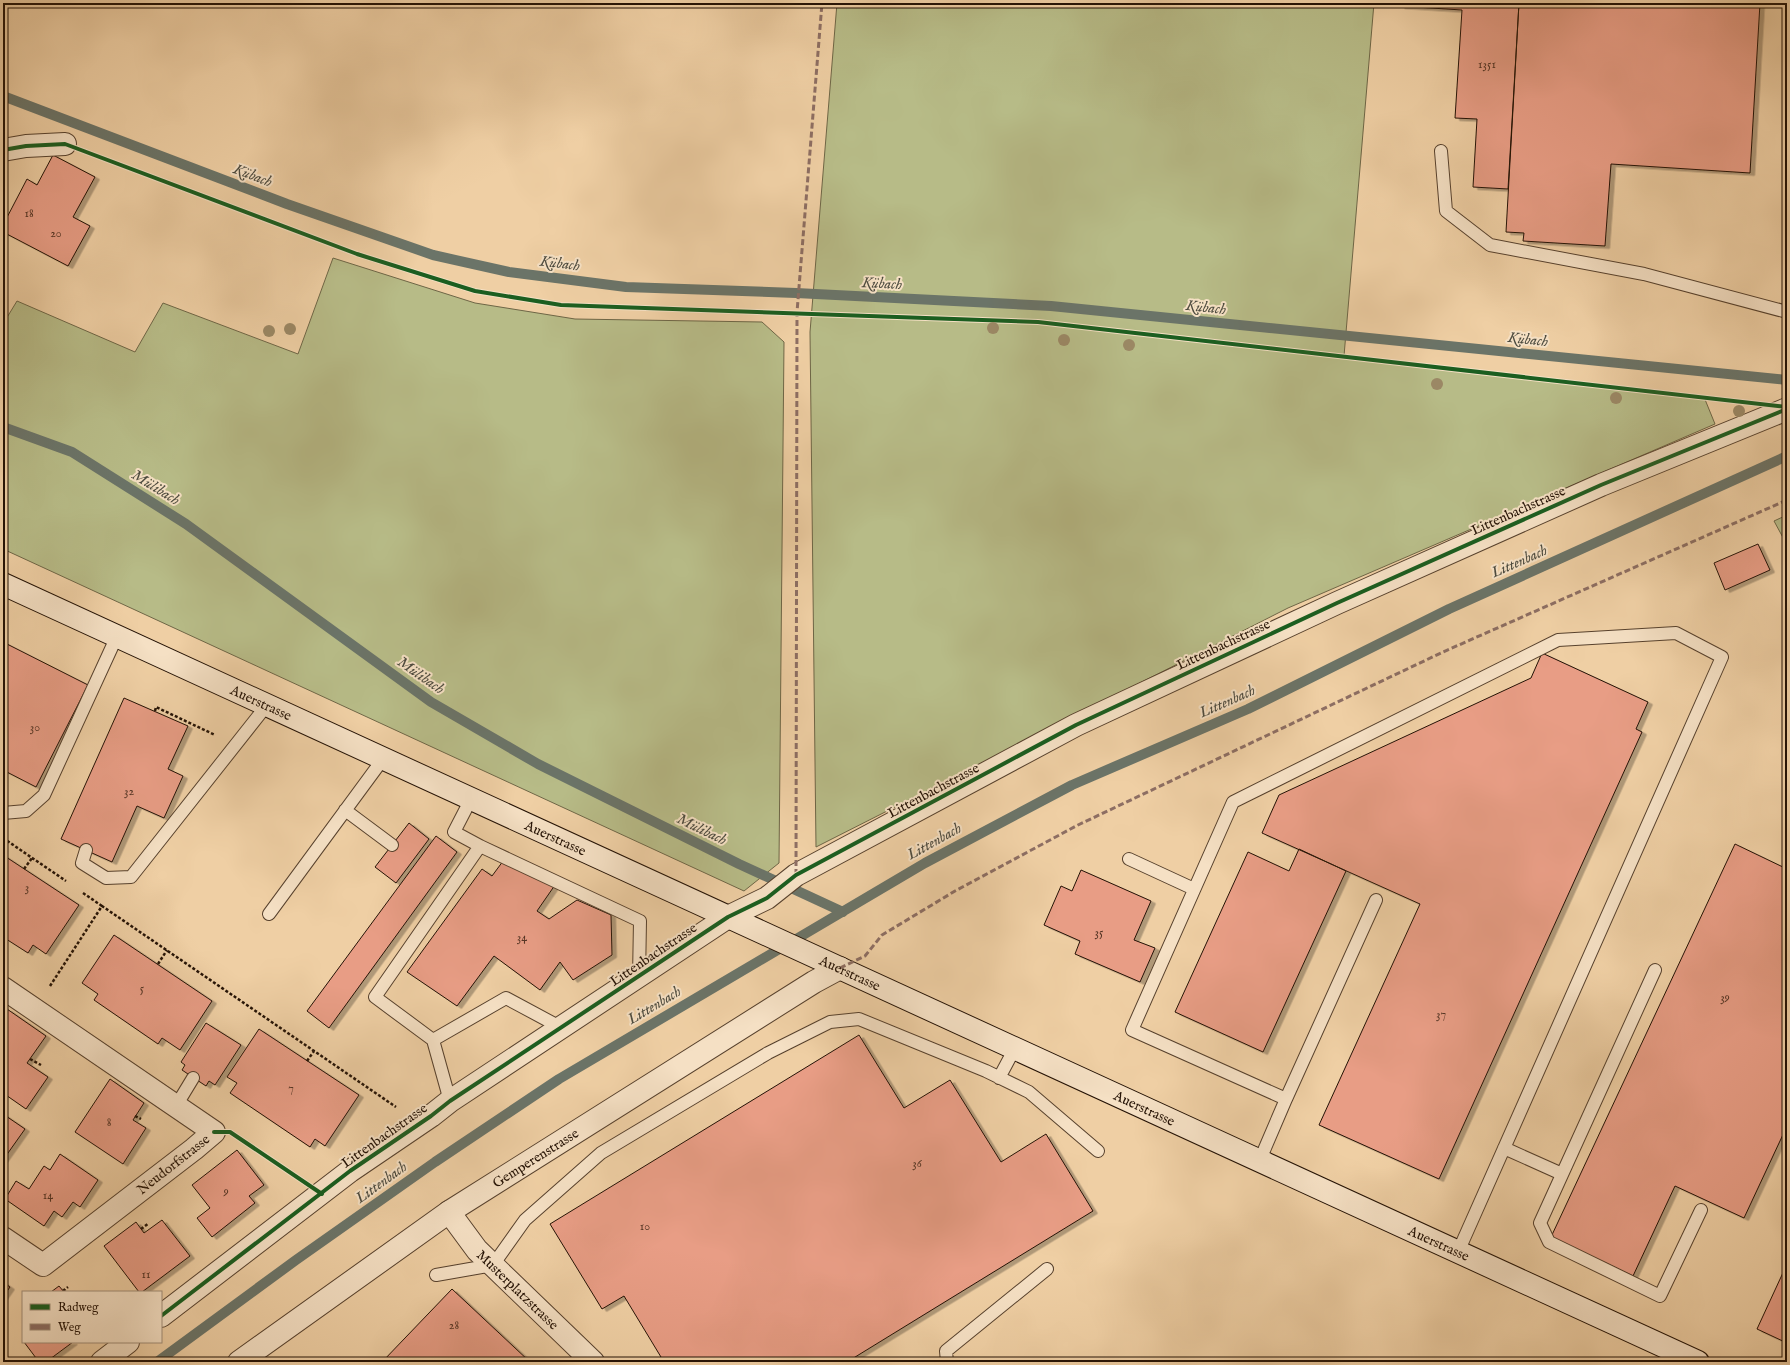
<svg xmlns="http://www.w3.org/2000/svg" width="1790" height="1365" font-family="'IM FELL English',serif">
<defs>
<filter id="shadow"><feDropShadow dx="4.5" dy="2.5" stdDeviation="0" flood-color="#0004"/></filter>
</defs>
<rect width="100%" height="100%" fill="#efcfa4"/>
<filter id="stains"><feTurbulence type="fractalNoise" baseFrequency=".005" numOctaves="4"/><feColorMatrix values="0 0 0 0 .2 0 0 0 0 .09 0 0 0 0 .02 0 0 0 .5 -.17"/></filter>
<radialGradient id="worn" r=".72"><stop offset=".6" stop-color="#630" stop-opacity="0"/><stop offset="1" stop-color="#630" stop-opacity=".3"/></radialGradient>
<path fill="#b7bb87" stroke="#6e6646" d="M837 3H1374L1344 356 1704 397 1715 424 1288 608 816 847 810 332Z
M333 258 475 303 575 319 762 322 784 342 779 863 744 891 3 549V324L17 301 135 352 163 303 298 354Z
M1787 515V545L1774 521Z"/>
<g fill="none" stroke-linecap="round" stroke-linejoin="round">
<path stroke="#6b7468" stroke-width="10" d="M3 96 287 204 433 255 509 272 626 287 796 293 1051 306 1787 380
M3 427 72 452 186 524 431 702 538 764 739 864 843 912
M157 1362 296 1260 435 1162 559 1079 925 863 1072 785 1248 709 1449 609 1787 456"/>
</g>
<path fill="#e89d85" stroke="#241205" filter="url(#shadow)" d="M1401 3H1519L1508 189 1473 187 1477 119 1455 118 1462 10 1400 6Z
M1519 3H1760L1750 173 1611 164 1605 246 1523 241 1524 233 1506 232Z
M53 155 95 177 73 217 90 226 68 266 3 232V225L27 179 37 185Z
M1758 544 1770 570 1725 590 1714 563Z
M3 642 88 685 36 787 3 770Z
M1542 653 1648 702 1636 729 1642 732 1439 1179 1319 1125 1420 904 1262 833 1279 795 1531 678Z
M124 698 188 726 168 769 183 776 164 818 137 806 112 862 61 839Z
M409 823 429 839 396 883 375 867Z
M436 836 457 852 329 1028 307 1011Z
M1735 844 1787 869V1126L1744 1218 1675 1186 1633 1276 1551 1237Z
M1299 849 1346 871 1263 1052 1175 1012 1248 852 1289 871Z
M509 853 555 885 537 911 549 919 577 900 611 915 612 955 573 980 560 962 540 990 494 956 457 1006 407 972 482 869 492 876Z
M3 855 79 905 46 954 33 945 28 953 3 937Z
M1081 870 1151 901 1134 940 1155 948 1140 982 1075 954 1080 941 1044 925 1061 886 1072 891Z
M114 935 212 1001 180 1050 162 1038 158 1044 94 1000 98 994 82 983Z
M7 1009 46 1036 27 1063 48 1077 26 1109 3 1093V1089L7 1083 3 1080V1014Z
M206 1023 241 1045 215 1085 209 1081 206 1086 182 1070 185 1065 181 1062Z
M259 1029 359 1095 325 1146 315 1139 310 1147 230 1093 237 1083 227 1077Z
M859 1035 904 1108 950 1080 1001 1162 1046 1134 1093 1211 847 1362H692L691 1360 688 1362H664L624 1296 602 1309 550 1224Z
M110 1079 144 1103 133 1120 146 1128 123 1164 75 1132Z
M3 1114 25 1129 3 1160Z
M237 1150 264 1185 249 1196 255 1203 212 1237 197 1218 210 1208 192 1185Z
M60 1154 98 1180 80 1207 73 1202 62 1217 54 1211 44 1226 5 1199 16 1181 29 1189 44 1166 50 1170Z
M162 1220 190 1256 142 1292H139L104 1246 136 1222 144 1233Z
M1787 1264V1343L1757 1329Z
M3 1282 10 1287 3 1297Z
M59 1286 64 1292H51Z
M452 1289 530 1362H382Z
M24 1342H73L46 1362H39Z"/>
<g fill="none" stroke-linecap="round" stroke-linejoin="round">
<g stroke="#57412d" stroke-width="14">
<path id="lane" d="M1441 151 1446 211 1490 245 1644 274 1787 312
M471 799 454 832 480 846 375 997 433 1040 506 998 560 1027
M345 810 392 845
M3 813 26 811 44 795 117 636
M480 846 640 921 639 977
M86 850 82 863 106 878 131 877 267 705
M1129 859 1194 889
M269 914 383 759
M1655 970 1540 1223 1549 1242 1660 1296 1701 1210
M433 1040 450 1101
M999 1078 1015 1048
M1286 1099 1376 900
M176 1106 193 1078
M1504 1148 1562 1174
M1259 1162 1286 1099 1132 1030 1233 802 1558 640 1676 633 1722 657 1458 1252
M436 1275 493 1265 525 1220 601 1153 768 1053 830 1022 859 1019 986 1071 1029 1092 1098 1151
M947 1362 946 1351 1047 1269"/>
</g>
<g stroke="#57412d" stroke-width="24">
<g id="street">
<path d="M3 150 26 146 65 144"/>
<path d="M3 988 214 1132 194 1149 43 1265 3 1238"/>
<path id="s1" d="M449 1212 477 1250 593 1362"/>
<path d="M161 1316 350 1171 431 1116 450 1101 728 917 767 898 796 875 1076 725 1337 603 1601 485 1787 409"/>
<path d="M102 1362 128 1342"/>
<path id="s2" d="M239 1362 449 1212 814 982 840 968"/>
</g>
</g>
<g stroke="#241205" stroke-width="24">
<g id="secondary">
<path id="s3" d="M3 584 1698 1362"/>
</g>
</g>
<path stroke="#241205" stroke-width="2.5" stroke-dasharray="3 2" stroke-linecap="butt" d="M155 711 156 707 215 735
M3 838 66 881
M24 869 32 858
M83 893 102 906
M158 964 167 950
M50 986 102 906 396 1107
M30 1059 41 1065
M307 1061 314 1051
M135 1116 141 1119
M141 1229 149 1223
M63 1291 68 1287"/>
<use href="#lane" stroke="#f5e0c4" stroke-width="12"/>
<use href="#street" stroke="#f5e0c4" stroke-width="22"/>
<use href="#secondary" stroke="#f5e0c4" stroke-width="22"/>
<path stroke="#8d6e63" stroke-width="3" stroke-dasharray="6 3" stroke-linecap="butt" d="M796 875 797 312 822 3
M840 968 865 956 882 935 955 891 1078 825 1443 652 1787 500"/>
<g stroke="#f5e0c4" stroke-width="6">
<path id="cycleway" d="M3 150 26 146 65 144 357 254 475 291 561 305 1038 322 1787 407
M214 1132H230L322 1194
M161 1316 350 1171 431 1116 450 1101 728 917 767 898 796 875 1076 725 1337 603 1601 485 1787 409"/>
</g>
<use href="#cycleway" stroke="#1b5e20" stroke-width="4"/>
</g>
<g fill="#9b8865">
<circle cx="993" cy="328" r="6"/>
<circle cx="290" cy="329" r="6"/>
<circle cx="269" cy="331" r="6"/>
<circle cx="1064" cy="340" r="6"/>
<circle cx="1129" cy="345" r="6"/>
<circle cx="1437" cy="384" r="6"/>
<circle cx="1616" cy="398" r="6"/>
<circle cx="1739" cy="411" r="6"/>
</g>
<g text-anchor="middle" stroke-width="4" stroke-linejoin="round" paint-order="stroke">
<g font-size="12" fill="#553525">
<text x="1487" y="68">1351</text>
<text x="29" y="217">18</text>
<text x="56" y="237">20</text>
<text x="35" y="731">30</text>
<text x="129" y="795">32</text>
<text x="27" y="891">3</text>
<text x="1099" y="936">35</text>
<text x="522" y="941">34</text>
<text x="142" y="992">5</text>
<text x="1725" y="1001">39</text>
<text x="1441" y="1018">37</text>
<text x="291" y="1092">7</text>
<text x="109" y="1126">8</text>
<text x="917" y="1167">36</text>
<text x="226" y="1195">9</text>
<text x="48" y="1199">14</text>
<text x="645" y="1230">10</text>
<text x="146" y="1278">11</text>
<text x="454" y="1329">28</text>
</g>
<g font-size="14" fill="#241205" stroke="#f5e0c4">
<text transform="translate(1518 510) rotate(-24)" y="5">Littenbachstrasse</text>
<text transform="translate(1223 644) rotate(-25)" y="5">Littenbachstrasse</text>
<text dy="5" stroke="none"><textPath href="#s3" startOffset="284">Auerstrasse</textPath></text>
<text transform="translate(933 790) rotate(-28)" y="5">Littenbachstrasse</text>
<text dy="5" stroke="none"><textPath href="#s3" startOffset="608">Auerstrasse</textPath></text>
<text transform="translate(653 954) rotate(-34)" y="5">Littenbachstrasse</text>
<text dy="5" stroke="none"><textPath href="#s3" startOffset="932">Auerstrasse</textPath></text>
<text dy="5" stroke="none"><textPath href="#s3" startOffset="1256">Auerstrasse</textPath></text>
<text transform="translate(384 1135) rotate(-35)" y="5">Littenbachstrasse</text>
<text dy="5" stroke="none"><textPath href="#s2" startOffset="360">Gemperenstrasse</textPath></text>
<text transform="translate(173 1164) rotate(-38)" y="5">Neudorfstrasse</text>
<text dy="5" stroke="none"><textPath href="#s3" startOffset="1580">Auerstrasse</textPath></text>
<text dy="5" stroke="none"><textPath href="#s1" startOffset="104">Musterplatzstrasse</textPath></text>
</g>
<g font-size="15" font-style="italic" fill="#4d4b3f" stroke="#f5e0c4">
<text transform="translate(253 175) rotate(21)" y="5">Kübach</text>
<text transform="translate(560 263) rotate(7)" y="5">Kübach</text>
<text transform="translate(882 283) rotate(3)" y="5">Kübach</text>
<text transform="translate(1206 307) rotate(6)" y="5">Kübach</text>
<text transform="translate(1528 339) rotate(6)" y="5">Kübach</text>
<text transform="translate(156 487) rotate(32)" y="5">Mülibach</text>
<text transform="translate(1519 561) rotate(-24)" y="5">Littenbach</text>
<text transform="translate(421 675) rotate(35)" y="5">Mülibach</text>
<text transform="translate(1227 701) rotate(-24)" y="5">Littenbach</text>
<text transform="translate(702 829) rotate(26)" y="5">Mülibach</text>
<text transform="translate(934 841) rotate(-29)" y="5">Littenbach</text>
<text transform="translate(654 1005) rotate(-31)" y="5">Littenbach</text>
<text transform="translate(381 1182) rotate(-36)" y="5">Littenbach</text>
</g>
</g>
<rect width="1790" height="1365" fill="none" stroke="#efcfa4" stroke-width="16"/>
<rect x="4" y="4" width="1782" height="1357" fill="none" stroke="#241205" stroke-width="2"/>
<rect x="8" y="8" width="1774" height="1349" fill="none" stroke="#241205"/>
<rect x="22" y="1291" width="140" height="52" fill="#f5e0c4" stroke="#a18e78"/>
<rect x="30" y="1304" width="20" height="6" fill="#1b5e20" stroke="#a18e78"/>
<text x="58" y="1311" font-size="12" fill="#241205">Radweg</text>
<rect x="30" y="1324" width="20" height="6" fill="#8d6e63" stroke="#a18e78"/>
<text x="58" y="1331" font-size="12" fill="#241205">Weg</text>
<rect width="100%" height="100%" filter="url(#stains)"/>
<rect width="100%" height="100%" fill="url(#worn)"/>
</svg>
